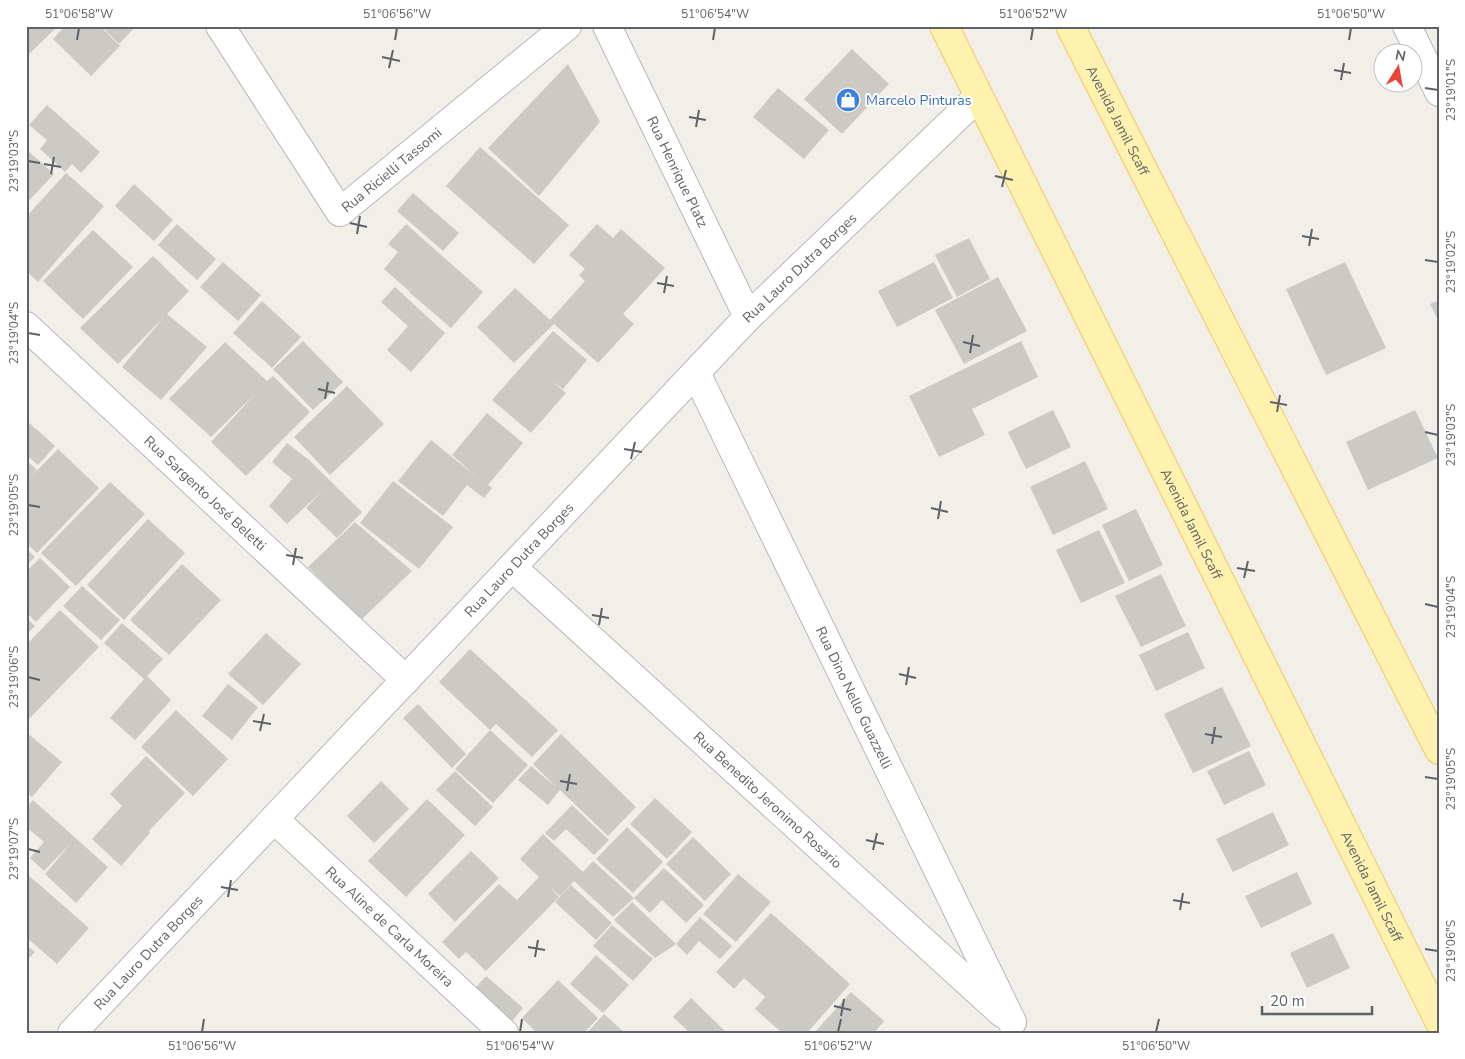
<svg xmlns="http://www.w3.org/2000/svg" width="1465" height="1059" font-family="'Nunito Sans',sans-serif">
<rect width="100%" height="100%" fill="#f1efe8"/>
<path fill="#cccac5" d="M26 26 56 28 26 57Z
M65 26H100L120 46 91 76 53 39Z
M101 26H136L119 44Z
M852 49 889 84 842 134 804 99Z
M568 64 600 122 539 196 488 148Z
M778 88 829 130 804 159 753 117Z
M47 105 100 152 81 173 72 164 65 172 40 149 47 140 29 125Z
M480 147 569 225 534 264 446 186Z
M26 149 54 174 26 204Z
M66 173 104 206 38 282 26 271V217Z
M134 184 173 220 154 241 115 206Z
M413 193 459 233 443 251 397 211Z
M177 224 216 259 197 280 158 245Z
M406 224 483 292 451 328 409 292 414 286 409 291 384 269 398 252 388 244Z
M597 224 613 238 621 229 665 268 623 314 634 324 598 363 554 324 514 363 477 327 515 288 550 320 585 281 579 275 585 269 569 255Z
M93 230 133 267 83 319 43 281Z
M969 238 990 279 957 297 935 255Z
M153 256 189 291 167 314 207 347 161 400 122 367 164 317 118 364 80 328Z
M223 262 261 295 238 321 200 287Z
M934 262 953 298 897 327 878 291Z
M1345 262 1386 348 1326 375 1286 289Z
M998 277 1027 331 964 364 935 310Z
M395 287 445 333 411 372 387 350 408 326 381 302Z
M1439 300V322L1430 304Z
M262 301 301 337 272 368 233 333Z
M553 331 587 360 563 389 551 380 566 393 531 433 492 400Z
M303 341 343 382 313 410 273 369Z
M1021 341 1038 377 972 409 985 435 939 457 909 396Z
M225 342 267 381 273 376 310 412 246 476 211 442 257 392 211 437 169 399Z
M347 386 384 424 330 475 294 437Z
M1053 410 1071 447 1026 469 1008 432Z
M1415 410 1438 458 1368 490 1346 442Z
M487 413 523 443 488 485 492 488 484 498 467 485 443 516 398 481 431 440 478 478 452 455Z
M26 420 55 446 38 465 26 455Z
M287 443 309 460 362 512 337 538 306 508 323 490 287 524 269 506 292 479 272 462Z
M58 449 99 488 37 553 26 543V460L37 470 28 480Z
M1085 461 1108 509 1053 535 1030 487Z
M393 481 453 527 419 569 360 523Z
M110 482 145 514 76 586 41 553Z
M1136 509 1163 565 1129 581 1102 525Z
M148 519 185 553 124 620 87 585Z
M355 522 412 571 361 620 308 567Z
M1099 530 1125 583 1081 603 1056 550Z
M26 548 35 557 26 566Z
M40 558 70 587 36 622 26 612V572Z
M182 564 221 600 169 655 130 620Z
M1161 574 1186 626 1141 647 1115 596Z
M82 586 120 620 101 640 63 606Z
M60 610 99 647 26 722V645Z
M26 617 35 626 26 635Z
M122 623 163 659 147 676 171 700 135 740 110 718 144 679 104 643Z
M1188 632 1205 668 1156 691 1139 655Z
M266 633 301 664 263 705 228 674Z
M470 649 558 730 532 757 496 724 490 730 439 682Z
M228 684 258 707 232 740 202 716Z
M1222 687 1251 746 1193 773 1164 714Z
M418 704 466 754 452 768 403 718Z
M176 710 228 759 193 796 141 747Z
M490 730 528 765 493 803 455 769Z
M26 732 62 762 32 797 26 792Z
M561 734 636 807 608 836 560 790 548 805 518 780 531 766 556 787 533 764Z
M1249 751 1266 785 1224 805 1207 771Z
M146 756 185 793 149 831 150 833 121 866 92 839 122 806 110 794Z
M455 771 493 807 475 826 436 790Z
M381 781 409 809 374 843 347 816Z
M655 798 692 832 667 859 630 824Z
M427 799 465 835 406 897 368 861Z
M33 800 108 867 76 903 45 874 72 842 44 871 30 858 44 842 26 827V808Z
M572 805 609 840 594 855 566 829 554 841 545 833Z
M1273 812 1289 845 1233 872 1216 839Z
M627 827 663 862 633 893 596 859Z
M543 834 583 872 593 861 634 898 664 868 704 905 686 923 662 900 650 913 634 898 613 917 574 881 560 896 550 887 559 897 486 971 466 952 459 959 442 942 499 884 517 900 539 877 520 859Z
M693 837 731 874 705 901 666 864Z
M471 851 499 878 455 922 428 894Z
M1297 872 1312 904 1261 928 1245 896Z
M26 873 89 928 57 964 26 937Z
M738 874 771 902 736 942 703 914Z
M571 885 612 923 596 940 555 902Z
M632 902 676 944 700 917 732 946 720 959 699 941 687 955 676 944 655 958 614 920Z
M771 913 850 984 807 1033H782L755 1009 765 997 744 978 734 989 716 972Z
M612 925 653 959 633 981 593 946Z
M1333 933 1350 968 1307 988 1290 953Z
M26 945 35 952 26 961Z
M596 955 629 985 603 1013 570 984Z
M486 976 523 1008 507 1027 470 994Z
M558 980 598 1018 584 1033H537L522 1018Z
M851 992 884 1021 874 1033H814Z
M691 998 727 1033H690L673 1017Z
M604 1014 625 1033H587Z"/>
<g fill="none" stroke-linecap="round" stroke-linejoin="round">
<g stroke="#b5b8bc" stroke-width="30">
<g id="street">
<path id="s1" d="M220 26 340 212 567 26"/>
<path id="s2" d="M607 26 748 317"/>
<path d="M1407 26 1439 92"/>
<path id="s3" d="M26 326 406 680"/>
<path id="s4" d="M696 373 1012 1022"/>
<path id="s5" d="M512 567 1002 1013"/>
<path id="s6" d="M274 819 504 1033"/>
<path id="s7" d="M72 1033 748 317 978 97"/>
</g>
</g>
<g stroke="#f2c960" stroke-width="30">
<g id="primary">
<path id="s8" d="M944 26 1439 1021"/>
<path id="s9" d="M1070 26 1439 750"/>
</g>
</g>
<use href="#street" stroke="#fff" stroke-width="28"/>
<use href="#primary" stroke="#fff2af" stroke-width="28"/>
</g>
<path fill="none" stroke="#5f6368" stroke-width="2" d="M77 40 79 28M395 40 397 28M713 40 715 28M1031 40 1033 28M1349 40 1351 28M382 57 400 61M389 68 393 50M1334 70 1351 73M1341 80 1344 63M1425 88 1438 90M689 117 706 120M696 127 699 110M28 161 40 163M44 164 61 167M51 174 54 157M995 176 1013 180M1002 187 1006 170M350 223 367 227M357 234 360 216M1302 236 1319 239M1309 246 1312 229M1425 260 1438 262M657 283 674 286M664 293 667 276M28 333 40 335M963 342 980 346M970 353 973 335M318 389 335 393M325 399 328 382M1270 402 1287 405M1277 412 1280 395M1425 432 1438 435M624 449 642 452M631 459 635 442M28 505 40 507M931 508 948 512M938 519 941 501M286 555 303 558M293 565 296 548M1237 568 1255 571M1244 578 1248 561M1425 604 1438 607M592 615 609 618M599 625 602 608M899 674 916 678M28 677 40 680M906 685 909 667M253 721 271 724M260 731 264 714M1205 734 1222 737M1212 744 1215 727M1425 777 1438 779M560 781 577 784M567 791 570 774M866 840 884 844M28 849 40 852M873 850 877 833M221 887 238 890M228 897 231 880M1173 900 1190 903M1180 910 1183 893M528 947 545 950M1425 949 1438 951M535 957 538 940M834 1006 851 1010M841 1016 844 999M202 1032 204 1019M520 1032 522 1019M838 1032 841 1019M1156 1032 1159 1019"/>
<defs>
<g id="shop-disc" transform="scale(1.25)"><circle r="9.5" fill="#3f7fe0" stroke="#fff"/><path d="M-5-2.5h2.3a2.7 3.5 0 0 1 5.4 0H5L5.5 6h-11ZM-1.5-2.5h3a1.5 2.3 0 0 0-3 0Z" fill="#fff"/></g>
</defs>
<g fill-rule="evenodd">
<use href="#shop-disc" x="848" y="100"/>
</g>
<g text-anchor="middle" stroke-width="4" stroke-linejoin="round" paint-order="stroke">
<g font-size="14" fill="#366cbe" stroke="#fff" text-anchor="start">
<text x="866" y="105">Marcelo Pinturas</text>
</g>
<g font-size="14" fill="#5f6368" stroke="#fff">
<text dy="5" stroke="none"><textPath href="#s9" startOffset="106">Avenida Jamil Scaff</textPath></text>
<text dy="5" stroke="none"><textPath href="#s1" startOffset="288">Rua Ricielli Tassomi</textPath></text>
<text dy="5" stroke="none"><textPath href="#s2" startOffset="162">Rua Henrique Platz</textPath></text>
<text dy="5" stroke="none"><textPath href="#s7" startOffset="1056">Rua Lauro Dutra Borges</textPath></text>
<text dy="5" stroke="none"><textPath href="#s3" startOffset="245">Rua Sargento José Beletti</textPath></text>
<text dy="5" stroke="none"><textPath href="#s8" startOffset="556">Avenida Jamil Scaff</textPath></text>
<text dy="5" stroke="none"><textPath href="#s7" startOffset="651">Rua Lauro Dutra Borges</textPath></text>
<text dy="5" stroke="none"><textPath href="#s4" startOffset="361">Rua Dino Nello Guazzelli</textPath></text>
<text dy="5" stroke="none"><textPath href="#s5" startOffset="346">Rua Benedito Jeronimo Rosario</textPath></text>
<text dy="5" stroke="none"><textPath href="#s8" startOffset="961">Avenida Jamil Scaff</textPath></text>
<text dy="5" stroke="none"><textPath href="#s6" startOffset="158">Rua Aline de Carla Moreira</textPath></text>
<text dy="5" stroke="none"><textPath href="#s7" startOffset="111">Rua Lauro Dutra Borges</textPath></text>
</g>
</g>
<rect width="1465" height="1059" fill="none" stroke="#ffffff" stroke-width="55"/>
<g transform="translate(1398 68) rotate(11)"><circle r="24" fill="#ffffff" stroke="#bfc1c3"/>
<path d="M0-4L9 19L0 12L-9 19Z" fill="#ea4335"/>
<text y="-8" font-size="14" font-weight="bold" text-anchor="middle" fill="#5f6368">N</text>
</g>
<path d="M1262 1006v8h110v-8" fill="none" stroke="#5f6368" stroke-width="2.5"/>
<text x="1270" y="1006" font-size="15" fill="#5f6368" stroke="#ffffff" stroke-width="4" paint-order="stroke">20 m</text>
<rect x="28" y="28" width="1410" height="1004" fill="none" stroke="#5f6368" stroke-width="2"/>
<g font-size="12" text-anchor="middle" fill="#5f6368">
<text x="79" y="18">51°06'58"W</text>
<text x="397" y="18">51°06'56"W</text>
<text x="715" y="18">51°06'54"W</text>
<text x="1033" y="18">51°06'52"W</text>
<text x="1351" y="18">51°06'50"W</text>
<text transform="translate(1451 90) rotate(-90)" y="4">23°19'01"S</text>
<text transform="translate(14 161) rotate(-90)" y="4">23°19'03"S</text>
<text transform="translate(1451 262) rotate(-90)" y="4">23°19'02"S</text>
<text transform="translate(14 333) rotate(-90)" y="4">23°19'04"S</text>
<text transform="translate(1451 435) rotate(-90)" y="4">23°19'03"S</text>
<text transform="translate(14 505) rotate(-90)" y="4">23°19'05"S</text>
<text transform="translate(1451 607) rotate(-90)" y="4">23°19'04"S</text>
<text transform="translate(14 677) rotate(-90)" y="4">23°19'06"S</text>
<text transform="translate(1451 779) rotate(-90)" y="4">23°19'05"S</text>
<text transform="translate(14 849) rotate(-90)" y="4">23°19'07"S</text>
<text transform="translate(1451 951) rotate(-90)" y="4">23°19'06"S</text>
<text x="202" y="1050">51°06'56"W</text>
<text x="520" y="1050">51°06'54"W</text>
<text x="838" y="1050">51°06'52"W</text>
<text x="1156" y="1050">51°06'50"W</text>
</g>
</svg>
